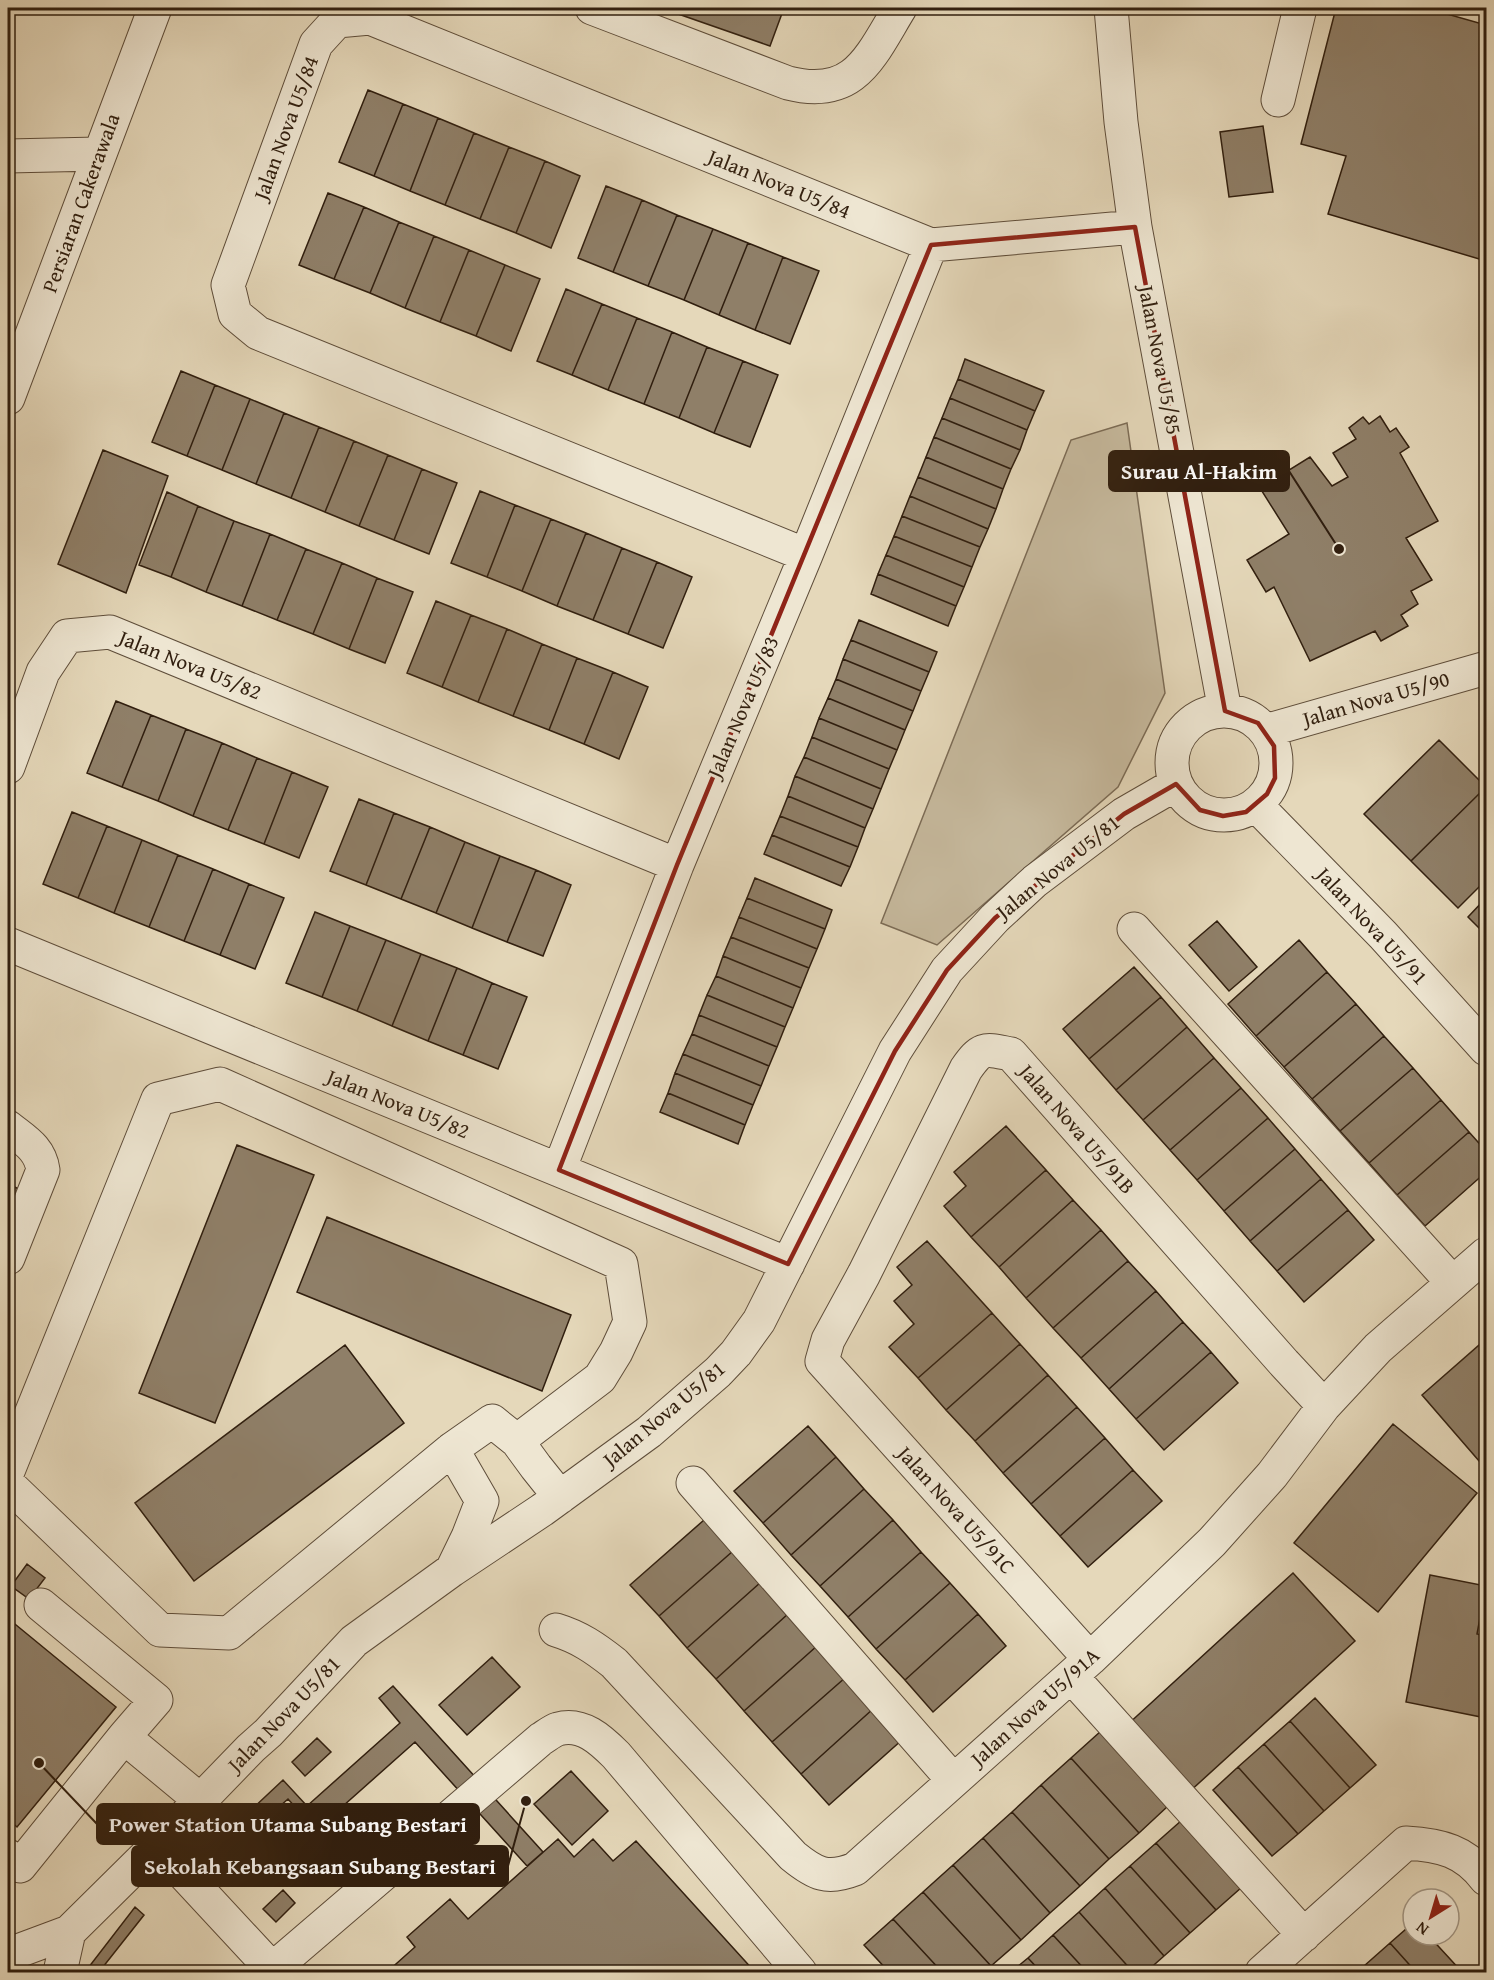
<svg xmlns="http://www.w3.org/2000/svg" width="1494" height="1980" font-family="'Gentium Book Plus',serif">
<rect width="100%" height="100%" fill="#e5d8ba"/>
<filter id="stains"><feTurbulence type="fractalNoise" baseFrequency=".00333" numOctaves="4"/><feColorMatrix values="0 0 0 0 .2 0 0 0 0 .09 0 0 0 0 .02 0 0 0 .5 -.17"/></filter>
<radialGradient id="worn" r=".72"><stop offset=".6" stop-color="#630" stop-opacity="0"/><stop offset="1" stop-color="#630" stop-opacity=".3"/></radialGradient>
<path fill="#c6b99d" stroke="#7c6c56" stroke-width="1.5" d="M1127 423 1165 693 1118 787 937 945 881 923 1071 440Z"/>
<path fill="#8f7f68" stroke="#311f0f" stroke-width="1.5" d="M661 8H784L770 46Z
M1336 8H1426L1486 25V261L1328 214 1346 156 1301 144Z
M368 90 403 104 374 176 339 162Z
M403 104 438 118 410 191 374 176Z
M438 118 474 133 445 205 410 191Z
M1263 126 1273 192 1229 197 1220 132Z
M474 133 509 147 480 219 445 205Z
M509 147 545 161 516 233 480 219Z
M545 161 580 176 551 248 516 233Z
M606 186 642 200 613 272 578 258Z
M328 193 364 207 334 279 299 265Z
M642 200 677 215 648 286 613 272Z
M364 207 399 222 370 293 334 279Z
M677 215 713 229 684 300 648 286Z
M399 222 434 236 405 308 370 293Z
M713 229 748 243 719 315 684 300Z
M434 236 469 250 440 322 405 308Z
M748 243 783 257 755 330 719 315Z
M469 250 505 265 476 336 440 322Z
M783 257 819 271 790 344 755 330Z
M505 265 540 279 511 351 476 336Z
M566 289 602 304 572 375 537 361Z
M602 304 637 318 608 390 572 375Z
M637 318 672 332 644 404 608 390Z
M672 332 707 347 679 418 644 404Z
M707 347 743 361 714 433 679 418Z
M965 359 1044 391 1035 411 958 379Z
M743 361 778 375 750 447 714 433Z
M181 371 215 385 187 456 152 442Z
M958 379 1035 411 1027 430 950 398Z
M215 385 250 399 222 470 187 456Z
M950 398 1027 430 1020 450 942 418Z
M250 399 284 413 256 484 222 470Z
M284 413 319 427 291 498 256 484Z
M1380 416 1390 432 1396 428 1409 447 1400 453 1438 521 1406 538 1432 580 1411 591 1418 604 1401 615 1408 626 1381 641 1375 631 1310 661 1274 587 1266 592 1247 560 1289 534 1260 488 1310 457 1332 486 1348 477 1333 453 1356 439 1349 428 1363 417 1369 424Z
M942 418 1020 450 1011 469 934 437Z
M319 427 354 441 325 512 291 498Z
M934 437 1011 469 1003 489 926 457Z
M354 441 388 455 359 526 325 512Z
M103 450 168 476 126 593 58 564Z
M388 455 422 469 394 540 359 526Z
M926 457 1003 489 996 509 918 477Z
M422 469 457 483 429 554 394 540Z
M918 477 996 509 988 529 910 496Z
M480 491 515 505 487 577 451 563Z
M167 492 198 506 171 577 139 565Z
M910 496 988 529 980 547 902 516Z
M515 505 551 519 522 591 487 577Z
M198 506 234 521 206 592 171 577Z
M902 516 980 547 972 567 894 536Z
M551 519 586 533 557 606 522 591Z
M234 521 270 534 242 606 206 592Z
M586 533 622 548 593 620 557 606Z
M270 534 306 549 277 620 242 606Z
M894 536 972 567 964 587 886 555Z
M622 548 657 562 628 634 593 620Z
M306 549 342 563 313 634 277 620Z
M886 555 964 587 956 606 878 574Z
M657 562 692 577 663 648 628 634Z
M342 563 377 578 349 649 313 634Z
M878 574 956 606 948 626 871 594Z
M377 578 413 592 385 663 349 649Z
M436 601 471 615 442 687 407 673Z
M471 615 507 629 478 702 442 687Z
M859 620 937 652 929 672 851 640Z
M507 629 542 644 513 716 478 702Z
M851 640 929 672 921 691 843 659Z
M542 644 577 658 549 730 513 716Z
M577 658 613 672 584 744 549 730Z
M843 659 921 691 913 711 836 679Z
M613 672 648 687 619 759 584 744Z
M836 679 913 711 905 730 828 698Z
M828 698 905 730 897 750 819 718Z
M116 701 151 715 122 787 87 773Z
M151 715 186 729 158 801 122 787Z
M819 718 897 750 889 769 812 737Z
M186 729 222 743 193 816 158 801Z
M812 737 889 769 881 789 804 757Z
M1439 740 1486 787 1411 861 1364 814Z
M222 743 257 758 228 830 193 816Z
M804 757 881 789 873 809 795 776Z
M257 758 292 772 264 844 228 830Z
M292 772 328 787 299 858 264 844Z
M795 776 873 809 865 828 788 796Z
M1486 787V880L1458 908 1411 861Z
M788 796 865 828 858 847 780 816Z
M359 799 394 813 366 885 330 871Z
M72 812 107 826 78 898 43 884Z
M394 813 430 827 401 899 366 885Z
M780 816 858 847 850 867 772 835Z
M107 826 142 840 114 913 78 898Z
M430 827 465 842 436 913 401 899Z
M772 835 850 867 841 886 764 854Z
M142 840 178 855 149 927 114 913Z
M465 842 500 856 472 928 436 913Z
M178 855 213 869 184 941 149 927Z
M500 856 536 870 507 942 472 928Z
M213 869 249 884 220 955 184 941Z
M536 870 571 885 543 956 507 942Z
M755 878 832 910 825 929 747 898Z
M249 884 284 898 255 969 220 955Z
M747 898 825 929 817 949 739 917Z
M1486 898V935L1468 917Z
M315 912 350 926 322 997 286 983Z
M739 917 817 949 809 968 731 937Z
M1217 921 1257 967 1229 991 1189 945Z
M350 926 386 940 357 1011 322 997Z
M731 937 809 968 801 988 723 956Z
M386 940 421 954 392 1026 357 1011Z
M1299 940 1327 972 1256 1036 1228 1004Z
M421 954 457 968 428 1041 392 1026Z
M723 956 801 988 793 1008 716 976Z
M1134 967 1161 997 1089 1059 1063 1029Z
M457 968 492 983 463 1055 428 1041Z
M1327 972 1356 1004 1284 1067 1256 1036Z
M716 976 793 1008 785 1027 707 995Z
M492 983 527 997 498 1069 463 1055Z
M707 995 785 1027 777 1047 699 1015Z
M1161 997 1187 1027 1116 1090 1089 1059Z
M1356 1004 1384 1036 1312 1099 1284 1067Z
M699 1015 777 1047 769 1066 692 1034Z
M1187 1027 1214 1058 1143 1120 1116 1090Z
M692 1034 769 1066 761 1086 683 1054Z
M1384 1036 1413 1068 1340 1131 1312 1099Z
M683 1054 761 1086 753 1105 675 1073Z
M1214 1058 1241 1088 1170 1150 1143 1120Z
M1413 1068 1441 1100 1369 1163 1340 1131Z
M675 1073 753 1105 745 1125 668 1093Z
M1241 1088 1268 1118 1197 1180 1170 1150Z
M668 1093 745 1125 738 1144 660 1112Z
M1441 1100 1469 1132 1397 1195 1369 1163Z
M1268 1118 1295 1149 1224 1211 1197 1180Z
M1006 1126 1046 1170 971 1237 944 1206 966 1186 954 1172Z
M1469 1132 1486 1151V1172L1425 1226 1397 1195Z
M237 1145 314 1175 215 1423 139 1393Z
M1295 1149 1321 1179 1250 1241 1224 1211Z
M1046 1170 1073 1200 999 1267 971 1237Z
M1321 1179 1348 1210 1277 1271 1250 1241Z
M8 1184 21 1190 8 1222Z
M1073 1200 1101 1230 1026 1298 999 1267Z
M1348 1210 1374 1240 1304 1302 1277 1271Z
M327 1217 571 1315 542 1391 297 1292Z
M1101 1230 1128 1261 1053 1328 1026 1298Z
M927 1241 992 1313 918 1378 889 1347 914 1324 894 1301 912 1285 897 1267Z
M1128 1261 1156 1291 1081 1358 1053 1328Z
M1156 1291 1183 1322 1109 1389 1081 1358Z
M992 1313 1020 1344 946 1410 918 1378Z
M1183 1322 1211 1352 1136 1419 1109 1389Z
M1486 1339V1469L1422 1395Z
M1020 1344 1048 1375 975 1441 946 1410Z
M345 1345 404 1423 194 1581 135 1503Z
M1211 1352 1238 1383 1164 1450 1136 1419Z
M1048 1375 1077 1407 1003 1473 975 1441Z
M1077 1407 1105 1438 1031 1504 1003 1473Z
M1393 1424 1477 1493 1378 1612 1294 1543Z
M808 1426 836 1457 763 1523 734 1491Z
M1105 1438 1133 1470 1060 1536 1031 1504Z
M836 1457 864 1489 791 1555 763 1523Z
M1133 1470 1162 1501 1088 1567 1060 1536Z
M864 1489 893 1520 820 1586 791 1555Z
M704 1520 733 1551 659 1616 630 1585Z
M893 1520 921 1552 848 1617 820 1586Z
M733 1551 761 1582 687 1648 659 1616Z
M921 1552 950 1583 876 1649 848 1617Z
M27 1564 45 1578 29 1599 11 1586Z
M1293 1573 1355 1641 1188 1793 1126 1726Z
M1430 1575 1486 1586 1477 1634 1486 1636V1718L1406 1702Z
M761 1582 789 1613 716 1679 687 1648Z
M950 1583 978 1614 905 1680 876 1649Z
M789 1613 818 1645 744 1711 716 1679Z
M978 1614 1006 1646 933 1712 905 1680Z
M10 1620 116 1707 17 1827 8 1819V1624Z
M818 1645 846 1677 772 1742 744 1711Z
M492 1657 520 1687 467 1735 439 1705Z
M846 1677 874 1708 801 1774 772 1742Z
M393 1686 543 1852 527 1866 415 1742 316 1830 288 1799 262 1822 251 1810 283 1780 307 1806 400 1723 379 1698Z
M1315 1698 1376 1765 1350 1788 1290 1721Z
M874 1708 903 1739 829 1805 801 1774Z
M1290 1721 1350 1788 1324 1811 1264 1744Z
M1101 1731 1168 1806 1139 1833 1071 1758Z
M317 1738 331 1752 305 1776 292 1762Z
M1264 1744 1324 1811 1298 1834 1238 1767Z
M1071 1758 1139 1833 1109 1859 1041 1785Z
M1238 1767 1298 1834 1272 1856 1213 1790Z
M571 1771 608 1811 572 1845 534 1804Z
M1041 1785 1109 1859 1080 1886 1012 1812Z
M1012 1812 1080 1886 1050 1913 983 1838Z
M1182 1820 1242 1887 1216 1910 1156 1843Z
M983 1838 1050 1913 1021 1940 953 1865Z
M558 1839 574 1857 593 1839 613 1861 636 1841 755 1972H387L415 1947 407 1937 450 1899 468 1919Z
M1156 1843 1216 1910 1190 1933 1130 1866Z
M953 1865 1021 1940 991 1966 923 1892Z
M1130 1866 1190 1933 1164 1956 1105 1888Z
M1105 1888 1164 1956 1146 1972H1133L1079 1912Z
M283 1890 295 1903 276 1922 263 1909Z
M923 1892 991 1966 984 1972H942L893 1919Z
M135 1907 144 1915 99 1972H85Z
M1079 1912 1133 1972H1087L1053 1935Z
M893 1919 942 1972H889L864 1945Z
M1413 1923V1935H1428L1462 1972H1416L1390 1943Z
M1053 1935 1087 1972H1041L1028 1958Z
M1390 1943 1416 1972H1369L1364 1966Z
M1028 1958 1041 1972H1011Z
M1364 1966 1369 1972H1357Z"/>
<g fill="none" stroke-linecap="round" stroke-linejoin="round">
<g stroke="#5e4d3a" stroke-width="35">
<path id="minor" d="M592 8 788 83C855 100 870 57 900 8
M1111 8 1121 122 1135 227 1225 711
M1278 100 1300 8
M8 156 98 154
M8 398 155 8
M806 555 258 333 235 314 228 285 316 44 337 21 370 18 931 245 1135 227
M1172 763a52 52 0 1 1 104 0a52 52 0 1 1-104 0Z
M1265 731 1486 668
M8 767 43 672 67 636 110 632 677 865
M1256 805 1383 935 1486 1049
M1134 929 1452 1282
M8 944 788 1264
M8 1127C24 1140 40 1148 43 1170L8 1258
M559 1170 677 865 806 555 931 245
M517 1441 536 1467 560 1497
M452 1449 482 1501 468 1537 452 1570
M8 1471 158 1099 220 1084 621 1264 630 1322 616 1352 600 1378 517 1441 492 1421 452 1449 229 1633 160 1630 8 1484
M693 1483 953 1780
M41 1605 156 1700 124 1737
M556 1630C579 1637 595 1648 614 1663L793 1856C815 1874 827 1880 855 1869L1090 1659 1212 1542 1272 1475 1324 1406 1378 1348 1486 1254
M1090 1659 822 1361 828 1340 864 1274 966 1069C982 1046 985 1049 1011 1054L1284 1363 1324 1406
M1071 1676 1304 1935
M157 1845 273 1970
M8 1856 20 1866 124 1737 200 1800
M8 1952 18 1951 69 1932 157 1845 251 1748 268 1733 354 1641 452 1570 542 1510 649 1432 718 1372 736 1353 759 1321 895 1051 947 970 995 918 1035 881 1124 814 1176 784
M60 1972 69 1932
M269 1972 541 1739C546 1736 552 1731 558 1729 582 1722 601 1740 616 1755L800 1972
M1262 1972 1406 1843C1441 1845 1465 1851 1486 1879"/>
</g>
<use href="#minor" stroke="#eee6d2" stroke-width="33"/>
</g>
<path fill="none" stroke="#8f2418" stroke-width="4.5" stroke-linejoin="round" d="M1135 227 1225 711 1258 723 1274 746 1275 778 1267 794 1246 812 1223 816 1200 810 1176 784 1124 814 995 918 947 970 895 1051 788 1264 559 1170 677 865 931 245Z"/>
<g text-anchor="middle" stroke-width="6" stroke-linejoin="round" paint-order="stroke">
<g font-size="21" fill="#311f0f" stroke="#eee6d2">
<text transform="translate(286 128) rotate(-70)" y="7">Jalan Nova U5/84</text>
<text transform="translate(779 184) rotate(22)" y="7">Jalan Nova U5/84</text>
<text transform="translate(81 203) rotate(-70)" y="7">Persiaran Cakerawala</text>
<text transform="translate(1160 360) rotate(79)" y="7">Jalan Nova U5/85</text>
<text transform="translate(190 665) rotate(22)" y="7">Jalan Nova U5/82</text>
<text transform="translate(1376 699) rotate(-16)" y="7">Jalan Nova U5/90</text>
<text transform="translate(743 707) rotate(-67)" y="7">Jalan Nova U5/83</text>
<text transform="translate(1058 867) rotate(-39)" y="7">Jalan Nova U5/81</text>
<text transform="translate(1372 926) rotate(47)" y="7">Jalan Nova U5/91</text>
<text transform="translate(398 1104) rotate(22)" y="7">Jalan Nova U5/82</text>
<text transform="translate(1077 1129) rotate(49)" y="7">Jalan Nova U5/91B</text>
<text transform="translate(664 1414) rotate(-40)" y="7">Jalan Nova U5/81</text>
<text transform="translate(956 1510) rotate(48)" y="7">Jalan Nova U5/91C</text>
<text transform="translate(1035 1707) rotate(-42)" y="7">Jalan Nova U5/91A</text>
<text transform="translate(284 1714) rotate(-46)" y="7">Jalan Nova U5/81</text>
</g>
</g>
<path fill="none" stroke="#311f0f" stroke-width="2" d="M1339 549L1289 471M39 1763L97 1824M526 1801L508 1866"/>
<g fill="#311f0f" stroke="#eee6d2" stroke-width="2">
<circle cx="1339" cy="549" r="6"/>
<circle cx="39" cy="1763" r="6"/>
<circle cx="526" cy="1801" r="6"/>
</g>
<g fill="#311f0f" stroke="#311f0f" stroke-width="2">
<rect x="1109" y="451" width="180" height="40" rx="6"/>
<rect x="97" y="1804" width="382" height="40" rx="6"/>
<rect x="132" y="1846" width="376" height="40" rx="6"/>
</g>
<g font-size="22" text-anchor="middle" font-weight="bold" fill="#fff">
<text x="1199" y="479">Surau Al-Hakim</text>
<text x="288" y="1832">Power Station Utama Subang Bestari</text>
<text x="320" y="1874">Sekolah Kebangsaan Subang Bestari</text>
</g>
<rect width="1494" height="1980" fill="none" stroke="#e5d8ba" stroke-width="30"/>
<rect x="9" y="9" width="1476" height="1962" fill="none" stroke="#311f0f" stroke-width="3"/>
<rect x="15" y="15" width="1464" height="1950" fill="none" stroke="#311f0f" stroke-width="1.5"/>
<g transform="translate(1431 1917) rotate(217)"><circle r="28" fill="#eee6d2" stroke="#a29684" stroke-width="1.5"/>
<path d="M0-4.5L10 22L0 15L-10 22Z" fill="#8f2418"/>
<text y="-9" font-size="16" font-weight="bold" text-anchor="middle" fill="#311f0f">N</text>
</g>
<rect width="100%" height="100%" filter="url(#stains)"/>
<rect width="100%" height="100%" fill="url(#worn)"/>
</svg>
